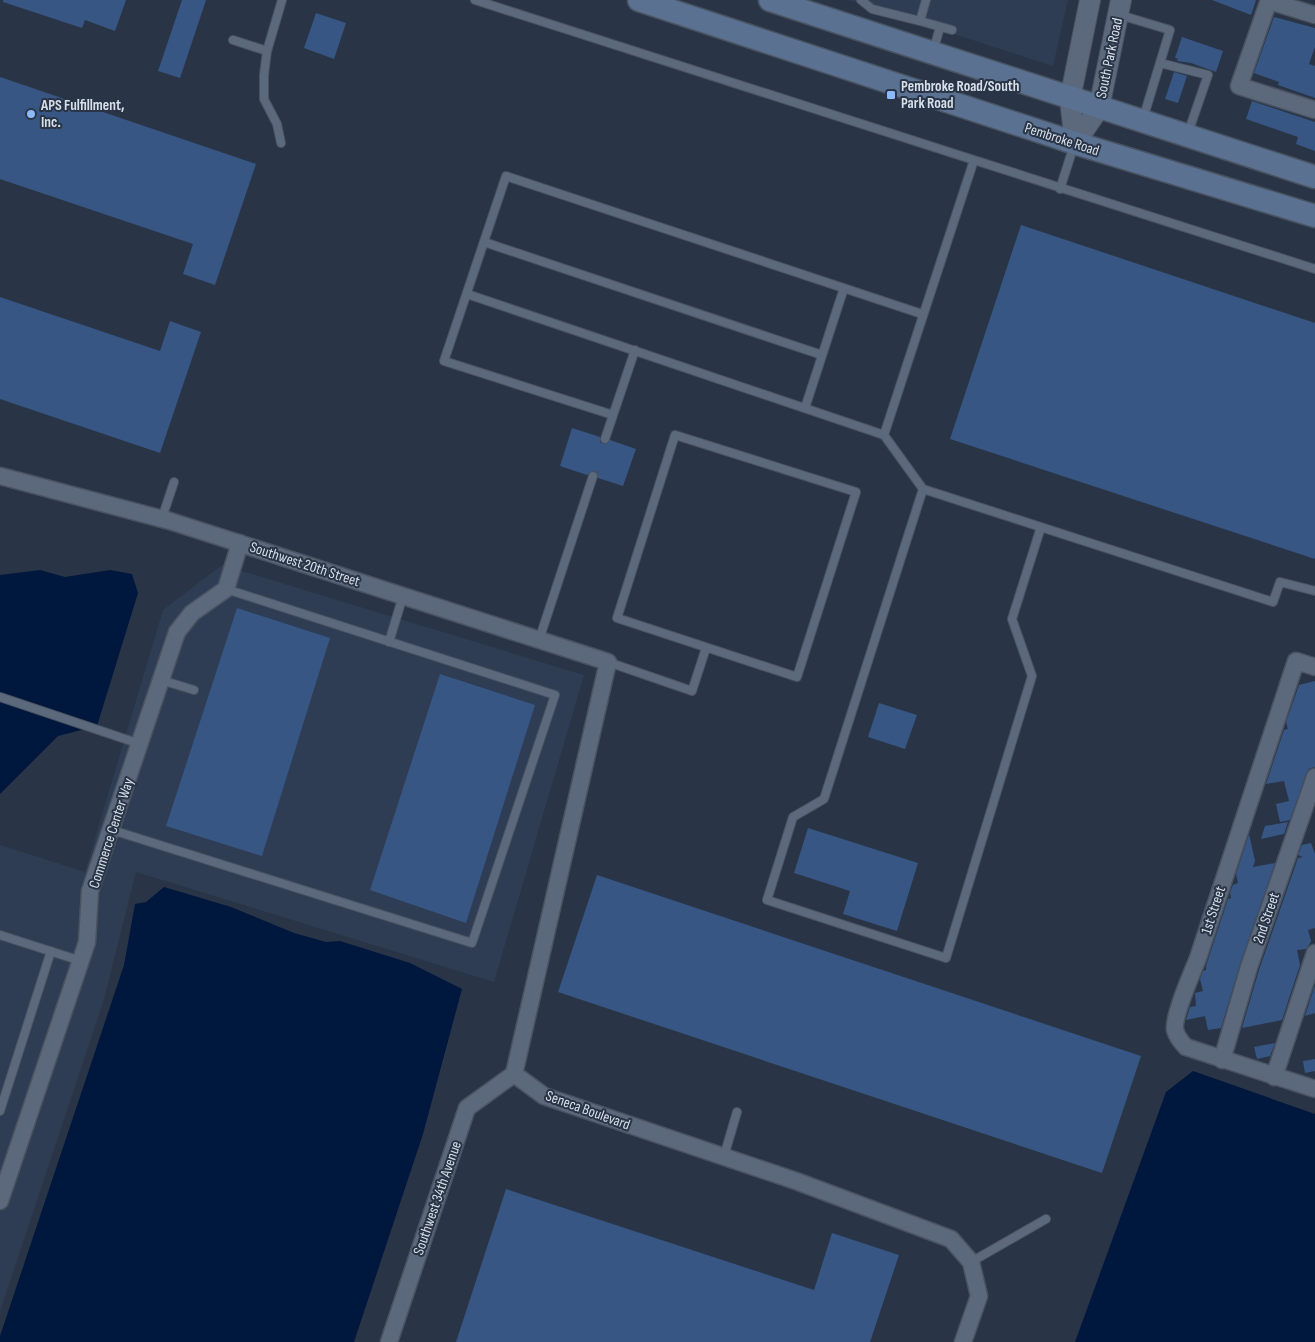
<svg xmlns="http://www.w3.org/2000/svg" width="1315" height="1342" font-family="'Sofia Sans Condensed',sans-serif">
<rect width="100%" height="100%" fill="#293546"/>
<path fill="#2e3d54" d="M849 0H1068L1053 66Z
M222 565 584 675 494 982 136 872 104 999 0 1311V845L85 872 163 610Z"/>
<path fill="#00173e" d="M40 570 65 577 110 570 132 574 138 593 97 726 58 736 0 794V575Z
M164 887 231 907 294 933 326 942 340 941 410 963 462 989 423 1134 354 1342H0V1336L124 965 135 904 146 902Z
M1193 1071 1315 1114V1342H1075L1166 1092Z"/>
<path fill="#375683" d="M3 0H126L115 31 85 20 82 28 3 2Z
M182 0H206L180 78 158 71Z
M1212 0H1256L1251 15Z
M316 13 346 23 334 59 304 48Z
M1274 17 1315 28V47L1309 64 1315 66V98L1278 85 1279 82 1254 73Z
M1182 37 1223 51 1216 72 1191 63 1177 61 1178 59 1175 58Z
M1174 72 1187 76 1178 103 1165 99Z
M0 77 256 164 215 285 183 274 193 244 0 179Z
M1252 101 1315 122V151L1296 144 1298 137 1246 119Z
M1021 225 1315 323V559L950 439Z
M0 297 160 351 170 321 201 332 160 453 0 399Z
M572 428 600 437V442L604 444 610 440 636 449 623 486 598 478 597 473 594 471 587 475 560 466Z
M237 608 330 638 262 856 166 826Z
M440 674 535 705 466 923 370 890Z
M1315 681V767L1309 769 1306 774 1290 820 1280 822 1276 804 1289 801 1284 781 1266 784 1284 730 1288 729 1286 722 1299 685Z
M879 703 917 715 905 749 868 737Z
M1288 822 1284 834 1261 839 1265 826Z
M808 828 918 863 897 931 843 914 850 891 794 873Z
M1249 834 1255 861 1253 867 1275 863 1240 964 1221 1028 1208 1030 1205 1016 1186 1020 1187 1017 1190 1007 1196 1006 1195 993 1203 991 1200 979 1203 971 1206 970V966L1228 899 1231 898 1230 892 1233 885 1238 883 1236 874Z
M1311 843 1315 854V928L1308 930 1311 941 1309 945 1306 949 1297 950 1300 965 1282 1020 1242 1028 1259 970 1298 858 1303 857 1298 855 1302 845Z
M597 875 1141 1056 1102 1173 558 992Z
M1315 985V1013L1305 1016Z
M1275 1043 1270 1056 1257 1059 1254 1047Z
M1315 1059V1071L1305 1073 1303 1061Z
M506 1189 814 1290 832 1233 899 1255 870 1342H456Z"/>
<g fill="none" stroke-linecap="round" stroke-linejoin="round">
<g stroke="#495361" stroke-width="10">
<path id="service" d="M475 0 974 160
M861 0 872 9 920 21
M926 0 920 21 952 30
M1120 15 1170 30 1143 119
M233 40 267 51
M933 52 940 27
M1160 63 1208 75 1188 133
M281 143 277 124 264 99V75L267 51 282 0
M1060 189 1074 145
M484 242 822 355
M467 294 884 435 923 489 1273 602 1280 582 1315 591
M805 408 844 288
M613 415 444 361 506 176 922 314
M675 435 856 492 797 677 617 618Z
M884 435 974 160 1315 269
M605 439 635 350
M923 489 824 799 793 817 767 900 946 958 1032 676 1012 619 1041 527
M162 518 174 482
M539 640 593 476
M389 642 403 596
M608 662 692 691 706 648
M161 680 194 690
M0 697 140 744
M112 830 472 943 555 695 226 589
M0 935 81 961
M0 1111 51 951
M724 1156 737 1112
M971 1262 1046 1219"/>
</g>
<g stroke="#495361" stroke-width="19">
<path id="minor" d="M1269 0 1239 86 1315 110
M1275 0 1279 4 1315 15
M0 476 170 521 608 662 514 1074 544 1096 796 1181 951 1239 971 1262 979 1296 963 1342
M1315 667 1296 661 1198 958C1192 973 1173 1016 1175 1030 1177 1037 1181 1042 1186 1047L1315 1089
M1222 1060 1249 967 1315 777
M1274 1077 1315 953
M0 1201 87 942 90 891 177 632 192 613 226 589 240 543
M389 1342 467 1108 514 1074"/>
</g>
<g stroke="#495361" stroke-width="22">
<path id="tertiary" d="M1075 143 1099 108 1121 0
M1075 143 1070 99 1090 0"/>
</g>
<g stroke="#495361" stroke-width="25">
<path id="secondary" d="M639 0 1075 143 1315 216
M770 0 1315 177"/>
</g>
<use href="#service" stroke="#5c697c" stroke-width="8"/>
<use href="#minor" stroke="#5c697c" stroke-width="16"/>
<use href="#tertiary" stroke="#5c697c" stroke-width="20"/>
<use href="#secondary" stroke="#5a7192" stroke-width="22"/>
</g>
<g fill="#8cb9fc" stroke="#293546" stroke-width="2">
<rect x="886" y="90" width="10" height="10" rx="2.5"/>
<circle cx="31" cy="114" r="5"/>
</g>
<g text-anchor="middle" stroke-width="4" stroke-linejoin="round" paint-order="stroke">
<g font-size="15" fill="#d7dfea" stroke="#293546">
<text transform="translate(1109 58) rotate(-78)" y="5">South Park Road</text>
<text transform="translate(1062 139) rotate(18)" y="5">Pembroke Road</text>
<text transform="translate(305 564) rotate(18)" y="5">Southwest 20th Street</text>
<text transform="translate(111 833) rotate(-72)" y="5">Commerce Center Way</text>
<text transform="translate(1213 910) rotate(-72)" y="5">1st Street</text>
<text transform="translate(1266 918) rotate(-71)" y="5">2nd Street</text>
<text transform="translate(588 1110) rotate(20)" y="5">Seneca Boulevard</text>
<text transform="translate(437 1198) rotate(-71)" y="5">Southwest 34th Avenue</text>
</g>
<g font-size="15" font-weight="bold" fill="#d7dfea" stroke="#293546" text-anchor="start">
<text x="901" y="91">Pembroke Road/South<tspan x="901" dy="17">Park Road</tspan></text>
<text x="41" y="110">APS Fulfillment,<tspan x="41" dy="17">Inc.</tspan></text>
</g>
</g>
</svg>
